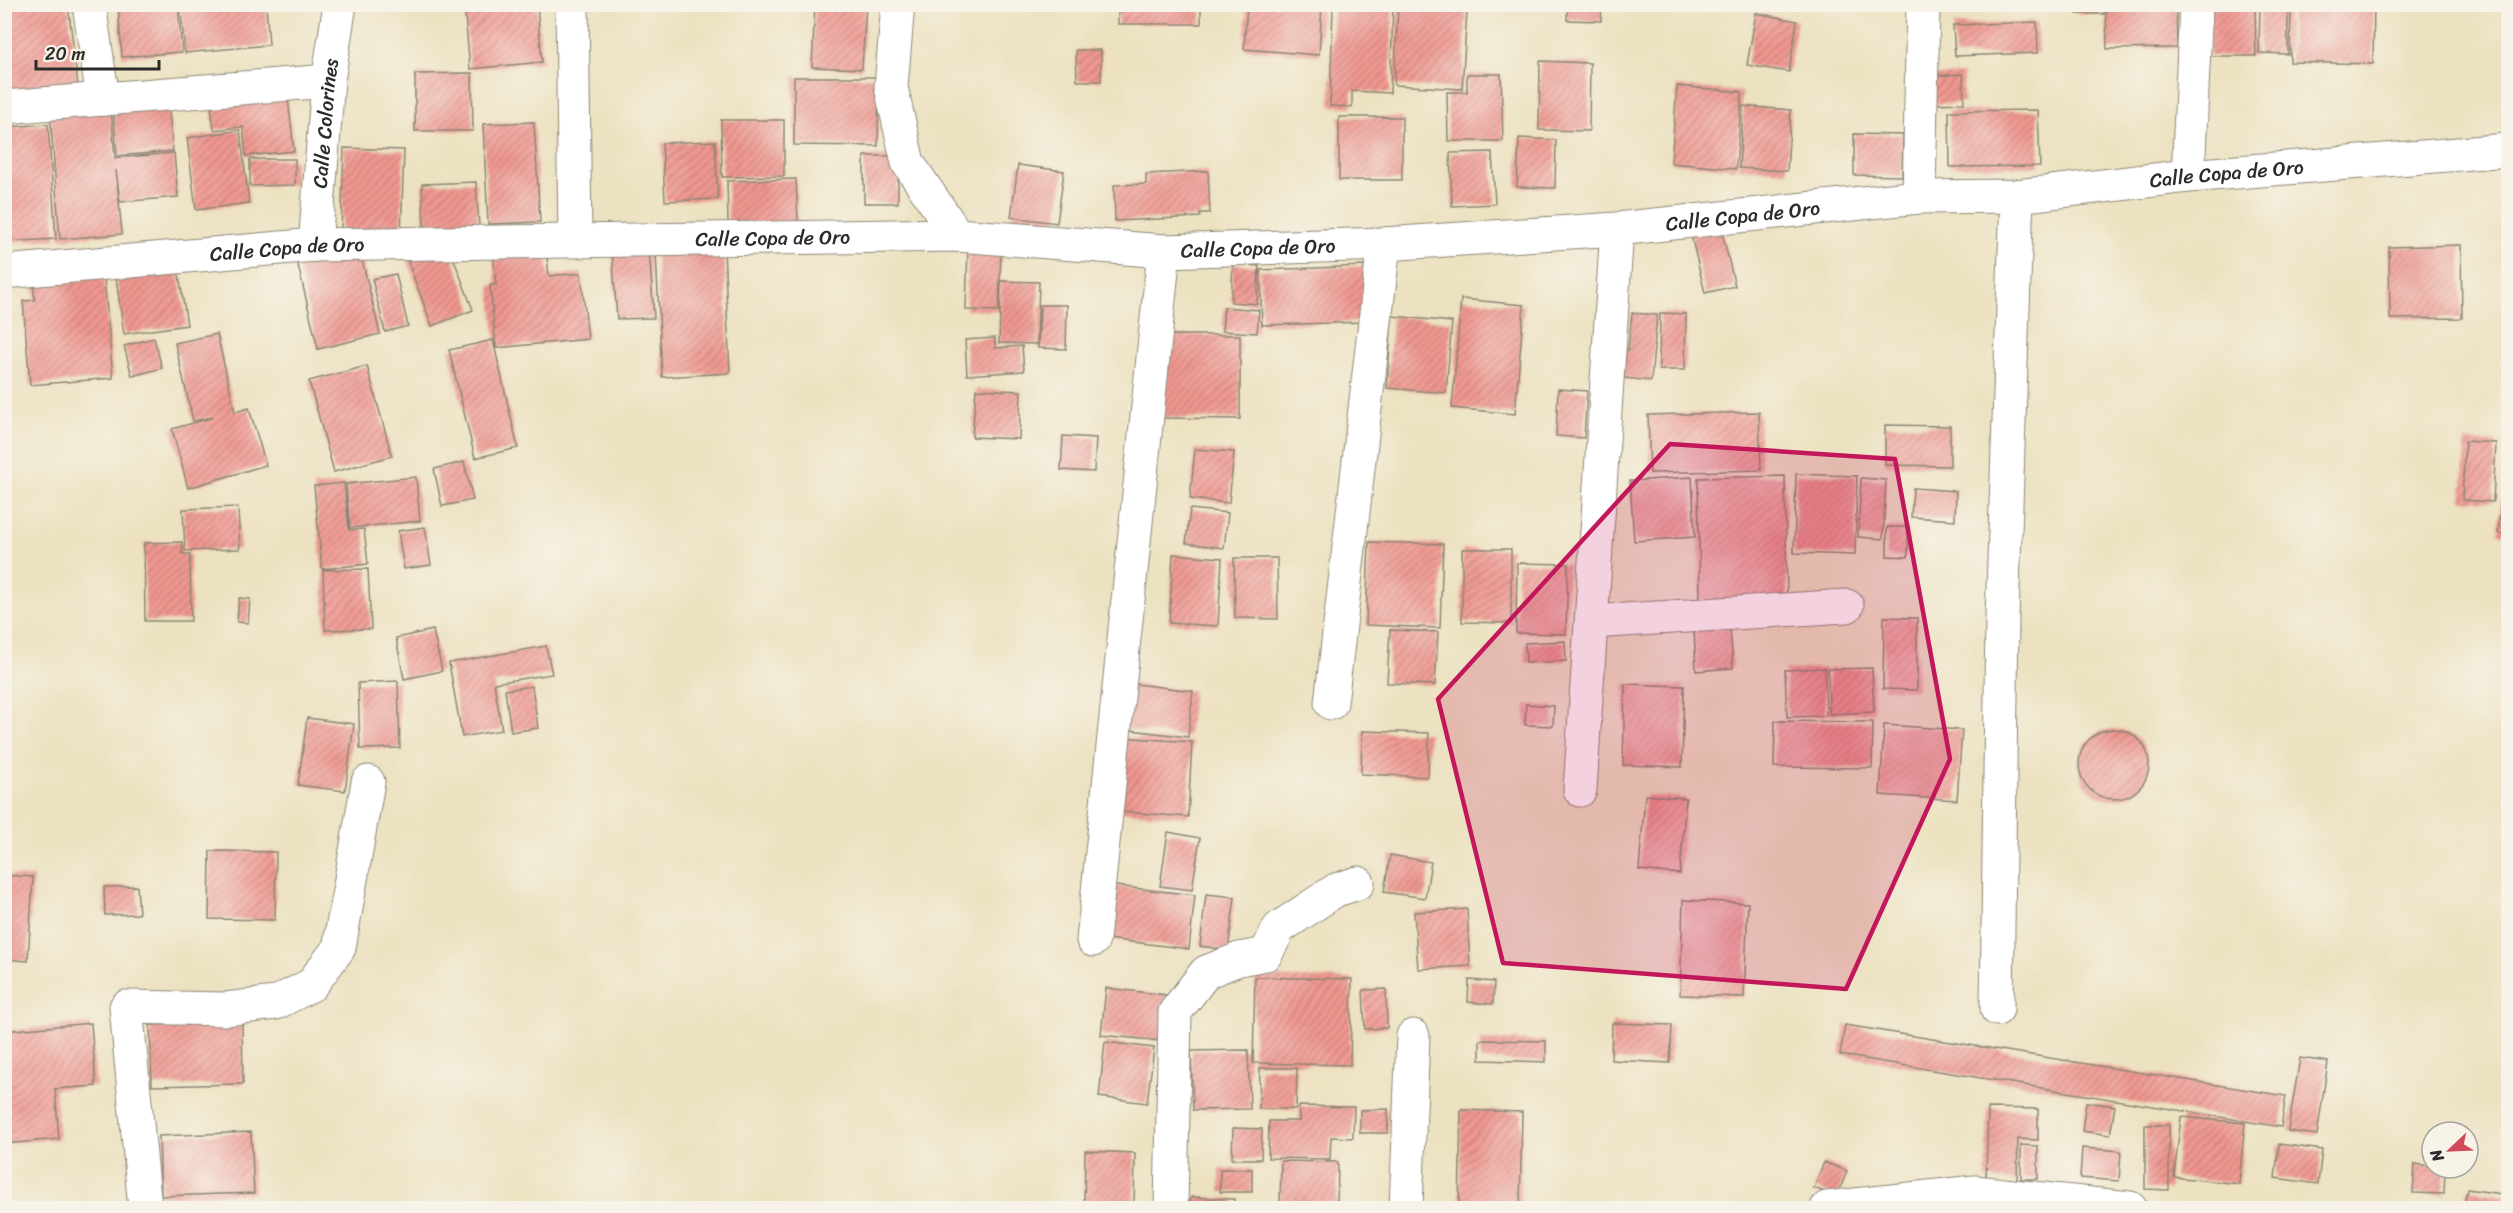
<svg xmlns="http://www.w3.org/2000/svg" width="2513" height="1213" font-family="Sriracha,sans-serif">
<defs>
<pattern id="building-hatch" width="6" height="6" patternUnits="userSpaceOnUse" patternTransform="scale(1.5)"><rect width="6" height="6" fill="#f09891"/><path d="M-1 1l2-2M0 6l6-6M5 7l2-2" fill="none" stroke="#c37c77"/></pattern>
</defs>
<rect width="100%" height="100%" fill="#f7f3e8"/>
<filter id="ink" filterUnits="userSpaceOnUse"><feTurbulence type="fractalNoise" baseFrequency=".0167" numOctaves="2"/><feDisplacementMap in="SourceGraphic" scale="12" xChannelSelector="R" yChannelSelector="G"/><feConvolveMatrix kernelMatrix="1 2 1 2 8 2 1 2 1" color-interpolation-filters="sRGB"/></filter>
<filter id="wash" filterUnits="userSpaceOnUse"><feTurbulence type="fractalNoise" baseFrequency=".008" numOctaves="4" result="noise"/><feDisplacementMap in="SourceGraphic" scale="24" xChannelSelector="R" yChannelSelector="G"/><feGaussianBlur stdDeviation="1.35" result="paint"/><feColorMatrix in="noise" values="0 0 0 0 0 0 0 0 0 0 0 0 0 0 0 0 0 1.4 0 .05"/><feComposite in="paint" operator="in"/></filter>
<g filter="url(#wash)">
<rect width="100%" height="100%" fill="#ece1c0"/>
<g id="blocks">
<path fill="url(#building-hatch)" d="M4 4H68L78 86 4 94Z
M178 4 182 52 122 57 118 5Z
M180 4H266L269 45 185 53Z
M374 4H430V9L374 7Z
M464 4H537L542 62 470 69Z
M815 4H866L862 69 812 67Z
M1118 4H1201V24H1118Z
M1247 4H1322L1319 55 1244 49Z
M1568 4H1602L1601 21 1567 20Z
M2076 4H2104V14H2077Z
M2106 4H2176L2177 48 2107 49Z
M2260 4H2288V54L2259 53Z
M2291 4H2374L2373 64 2290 62Z
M1333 5 1393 8 1390 93 1352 91V107L1330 106Z
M1398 7 1467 11 1462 89 1394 85Z
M2209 7H2255L2256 56H2209Z
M1756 13 1797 21 1789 72 1747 65Z
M2037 22 2038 53 1955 56 1953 25Z
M1076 50H1101V81H1077Z
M1540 61 1590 63 1589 131 1539 130Z
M472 73 473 131H415V74Z
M1467 74H1501L1503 141H1448L1447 92H1467Z
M1963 74 1964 103 1932 104 1931 76Z
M794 77H879L878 146 794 145Z
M1677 86 1742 92 1736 169 1671 163Z
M287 89 294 151 246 156 243 127 214 130 210 98Z
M168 102 173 151 117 156 113 107Z
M1743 106 1791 110 1787 171 1739 168Z
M111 108 115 158 174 153 178 197 120 202 116 170 122 234 60 239 50 113Z
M2038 110 2040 166 1950 167 1949 111Z
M1339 117H1402V180H1339Z
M721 120H784V176L722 177Z
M534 122 540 222 488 224 483 124Z
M48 124 56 239 4 242V127Z
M240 130 249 203 196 210 187 138Z
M1854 134 1903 135 1902 176 1854 175Z
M1519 138 1556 140 1555 188 1517 187Z
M715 141 718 199 665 201 662 143Z
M344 148 404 150 401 235 341 232Z
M1492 152 1495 204 1452 206 1450 153Z
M864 156H898V203H864Z
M250 159H295V185L250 186Z
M1018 165 1064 171 1057 223 1011 217Z
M1208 171 1210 213H1200V217L1115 221 1114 185 1146 184V174Z
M796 179 798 222 728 224 727 181Z
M476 182 479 226 424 228 422 184Z
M1720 224 1735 286 1705 293 1690 231Z
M448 244 473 310 432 326 407 259Z
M968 245 1001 247 999 311 966 310Z
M2461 245 2462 318 2390 319 2389 247Z
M359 247 380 334 318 349 297 261Z
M546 248 549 276 581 273 588 339 496 348 490 285H496L493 254Z
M649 248 654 318 617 319 612 250Z
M724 250 730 373 662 377 656 253Z
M177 262 187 325 124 334 115 271Z
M1233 264 1259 266 1257 304 1231 302Z
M103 266 113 378 30 385 23 301 35 300 32 272Z
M1365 266 1367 322 1262 325 1260 270Z
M396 274 408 326 385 332 372 279Z
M1001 281 1039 282 1037 344 999 343Z
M1461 299 1524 305 1515 414 1452 408Z
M1040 305H1067L1066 349 1038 348Z
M1224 307 1259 310 1257 333 1222 331Z
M1632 313 1657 315 1651 381 1615 377 1617 349 1628 350Z
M1660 313 1686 314 1685 370H1659Z
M1392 316 1452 322 1446 393 1387 388Z
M217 334 235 412 249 408 266 465 188 488 172 429 214 417 193 421 175 343Z
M1160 335H1240V419L1160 418Z
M154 338 162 368 132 376 124 346Z
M995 338V348L1022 346 1024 371 967 375 965 340Z
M493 340 518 448 475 458 449 350Z
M367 366 392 456 334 472 309 381Z
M976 389 1021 391 1019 439 972 437Z
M1558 389 1587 391 1584 438 1556 436Z
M1759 412 1761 470 1650 473 1648 415Z
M1885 425 1950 426V466L1885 465Z
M1063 436 1096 438 1094 472 1061 470Z
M2465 441 2496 443 2493 502 2462 500Z
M1195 449 1234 452 1229 503 1190 499Z
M464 462 473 500 442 506 434 469Z
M1796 474 1857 476 1855 555 1794 553Z
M1785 476 1787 600 1700 601 1698 478Z
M416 477 420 521 350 528 346 484Z
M1692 477 1695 537 1634 541 1630 481Z
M1861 478 1886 480 1883 539 1858 537Z
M344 483 349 530 364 529 368 564 322 569 314 486Z
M1913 488 1956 491 1955 520 1911 517Z
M2501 501 2508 502V534L2498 533Z
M238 507 240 549 185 551 183 509Z
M1190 509 1228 513 1224 548 1186 543Z
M425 527 431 565 404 569 398 531Z
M1887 527H1908V557L1887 556Z
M182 542V554H190L191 621H145L144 543Z
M1369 542 1443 544 1440 628 1366 625Z
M1462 549H1511V623L1462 622Z
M1173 554 1222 558 1218 626 1169 623Z
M1234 558H1277L1278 619 1235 618Z
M1517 563 1568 564 1566 634 1516 633Z
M368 569 371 629 325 630 323 570Z
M239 598 250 599 248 623 237 622Z
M1884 617 1917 618V690L1883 689Z
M1730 627 1733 668 1696 671 1694 630Z
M433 630 442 671 404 679 396 638Z
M1390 630 1438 632 1435 685 1387 683Z
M1565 641 1566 661 1526 663 1525 643Z
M546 646 552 674 494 683 502 730 462 737 449 663Z
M1825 668 1826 716 1787 717 1785 670Z
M1872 668 1874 712 1829 714 1828 669Z
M398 681 400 748 360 749 358 683Z
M1128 683 1193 691 1188 737 1123 729Z
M1625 684 1684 686 1682 767 1623 765Z
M532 686 538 728 511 732 505 690Z
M1526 704 1554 706 1553 726 1525 725Z
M307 718 354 724 345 791 298 785Z
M1775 721 1873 722 1872 768 1774 767Z
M1884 725 1962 730 1957 800 1880 795Z
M2079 764a35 35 0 1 1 70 0a35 35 0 1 1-70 0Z
M1362 731 1429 733 1428 777 1361 774Z
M1118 737 1192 742 1188 817 1113 811Z
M1645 795 1686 798 1680 874 1639 870Z
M1168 832 1200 838 1192 890 1160 886Z
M210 851 276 852 275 920 209 919Z
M1390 855 1431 862 1425 898 1384 892Z
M4 875 33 877 28 961 4 959Z
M1106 885 1195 895 1189 949 1100 938Z
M137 886 139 914 105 915 104 887Z
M1206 894 1235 897 1228 950 1200 946Z
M1683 900 1748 903 1744 997 1680 995Z
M1467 909 1470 966 1418 969 1414 912Z
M1255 977 1352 979 1350 1065 1253 1063Z
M1469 980 1494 982 1493 1004 1468 1002Z
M1106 988 1166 995 1161 1041 1101 1035Z
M1386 989 1387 1028 1365 1029 1363 990Z
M242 1022 243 1084 152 1086 150 1025Z
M91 1023 96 1086 55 1089 59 1139 4 1144V1031Z
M1612 1023 1672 1025 1670 1063 1611 1060Z
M1845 1025 2286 1096 2281 1127 1840 1055Z
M1480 1040 1546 1041V1062L1480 1060Z
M1105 1042 1154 1048 1147 1103 1099 1097Z
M1248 1050 1250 1109 1193 1110 1191 1051Z
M2300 1058 2328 1062 2317 1135 2288 1131Z
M1260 1068H1297L1296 1109H1259Z
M2086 1102 2115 1106 2110 1135 2082 1131Z
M1299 1106 1354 1107 1353 1138 1331 1137 1330 1159 1268 1158 1269 1121H1299Z
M1988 1108 2038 1109V1140L2018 1139 2017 1181 1986 1179Z
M1388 1109V1133H1360V1110Z
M1461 1110 1522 1112 1520 1208H1459Z
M2181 1117 2245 1123 2239 1184 2174 1177Z
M2145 1125H2169V1190L2145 1189Z
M1233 1128 1262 1129 1261 1159H1232Z
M251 1132 254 1193 161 1196 159 1136Z
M2279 1144 2322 1150 2318 1184 2275 1178Z
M2021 1145 2038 1146V1179H2021Z
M2082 1148 2121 1151 2119 1181 2080 1178Z
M1085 1151 1135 1153 1134 1208H1084Z
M1281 1161 1338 1162 1337 1208H1280Z
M1824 1162 1847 1171 1837 1197 1814 1188Z
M2415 1164 2445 1168 2444 1194 2413 1193Z
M1220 1169H1252V1192H1220Z
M2467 1189 2508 1195V1208H2464Z
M1191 1197 1234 1199V1208H1190Z"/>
</g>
</g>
<g filter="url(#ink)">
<use href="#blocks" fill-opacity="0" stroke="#8c8676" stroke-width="1.5"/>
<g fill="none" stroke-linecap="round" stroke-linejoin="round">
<g stroke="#8c8676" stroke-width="35">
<g id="minor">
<path d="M89 4 103 99"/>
<path d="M572 4 575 240"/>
<path d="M898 4 891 87 908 163 957 235"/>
<path d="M4 107 328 81"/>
<path d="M2188 176 2196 4"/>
<path d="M1919 197 1923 4"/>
<path id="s1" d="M315 245 328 81 340 4"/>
<path id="s2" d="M4 272 315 245 957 235 1164 251 1384 244 1617 229 1919 197 2017 196 2188 176 2508 150"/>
<path d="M1592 622 1847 606"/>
<path d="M1331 703 1384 244"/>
<path d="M1580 790 1617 229"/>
<path d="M1093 940 1164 251"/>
<path d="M1997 1009 2002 617 2017 196"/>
<path d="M145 1208 126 1007 225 1009 276 1003 311 985 339 948 368 782"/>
<path d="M1171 1208 1175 1012 1206 972 1239 959 1266 954 1279 928 1336 890 1358 883"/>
<path d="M1406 1208 1413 1036"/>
<path d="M1827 1208 1975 1192 2130 1208"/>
</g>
</g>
<use href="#minor" stroke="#fff" stroke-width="33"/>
</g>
</g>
<path fill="#c2185b" fill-opacity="0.2" stroke="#c2185b" stroke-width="4.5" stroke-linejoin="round" d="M1670 444 1895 459 1950 759 1846 989 1503 963 1438 699Z"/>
<g text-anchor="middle" stroke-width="4.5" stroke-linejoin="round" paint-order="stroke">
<g font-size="20" fill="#2b2b2b" stroke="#f7f3e8">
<text dy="7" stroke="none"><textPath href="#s1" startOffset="122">Calle Colorines</textPath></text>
<text dy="7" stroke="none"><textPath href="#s2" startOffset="2228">Calle Copa de Oro</textPath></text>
<text dy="7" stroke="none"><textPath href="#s2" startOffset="1742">Calle Copa de Oro</textPath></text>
<text dy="7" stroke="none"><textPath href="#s2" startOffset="770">Calle Copa de Oro</textPath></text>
<text dy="7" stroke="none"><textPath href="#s2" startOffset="1256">Calle Copa de Oro</textPath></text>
<text dy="7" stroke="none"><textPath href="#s2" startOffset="284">Calle Copa de Oro</textPath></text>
</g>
</g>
<rect width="2513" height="1213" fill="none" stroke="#f7f3e8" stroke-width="24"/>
<g transform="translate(2450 1150) rotate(247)"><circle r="28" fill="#f7f3e8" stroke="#a5a39c" stroke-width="1.5"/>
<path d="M0-4.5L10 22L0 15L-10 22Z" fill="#d1495b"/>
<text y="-9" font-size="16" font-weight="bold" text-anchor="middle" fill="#2b2b2b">N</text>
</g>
<path d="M36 60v9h123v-9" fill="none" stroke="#2b2b2b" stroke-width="3"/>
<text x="45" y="60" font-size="18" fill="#2b2b2b" stroke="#f7f3e8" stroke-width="4.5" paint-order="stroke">20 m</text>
</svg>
